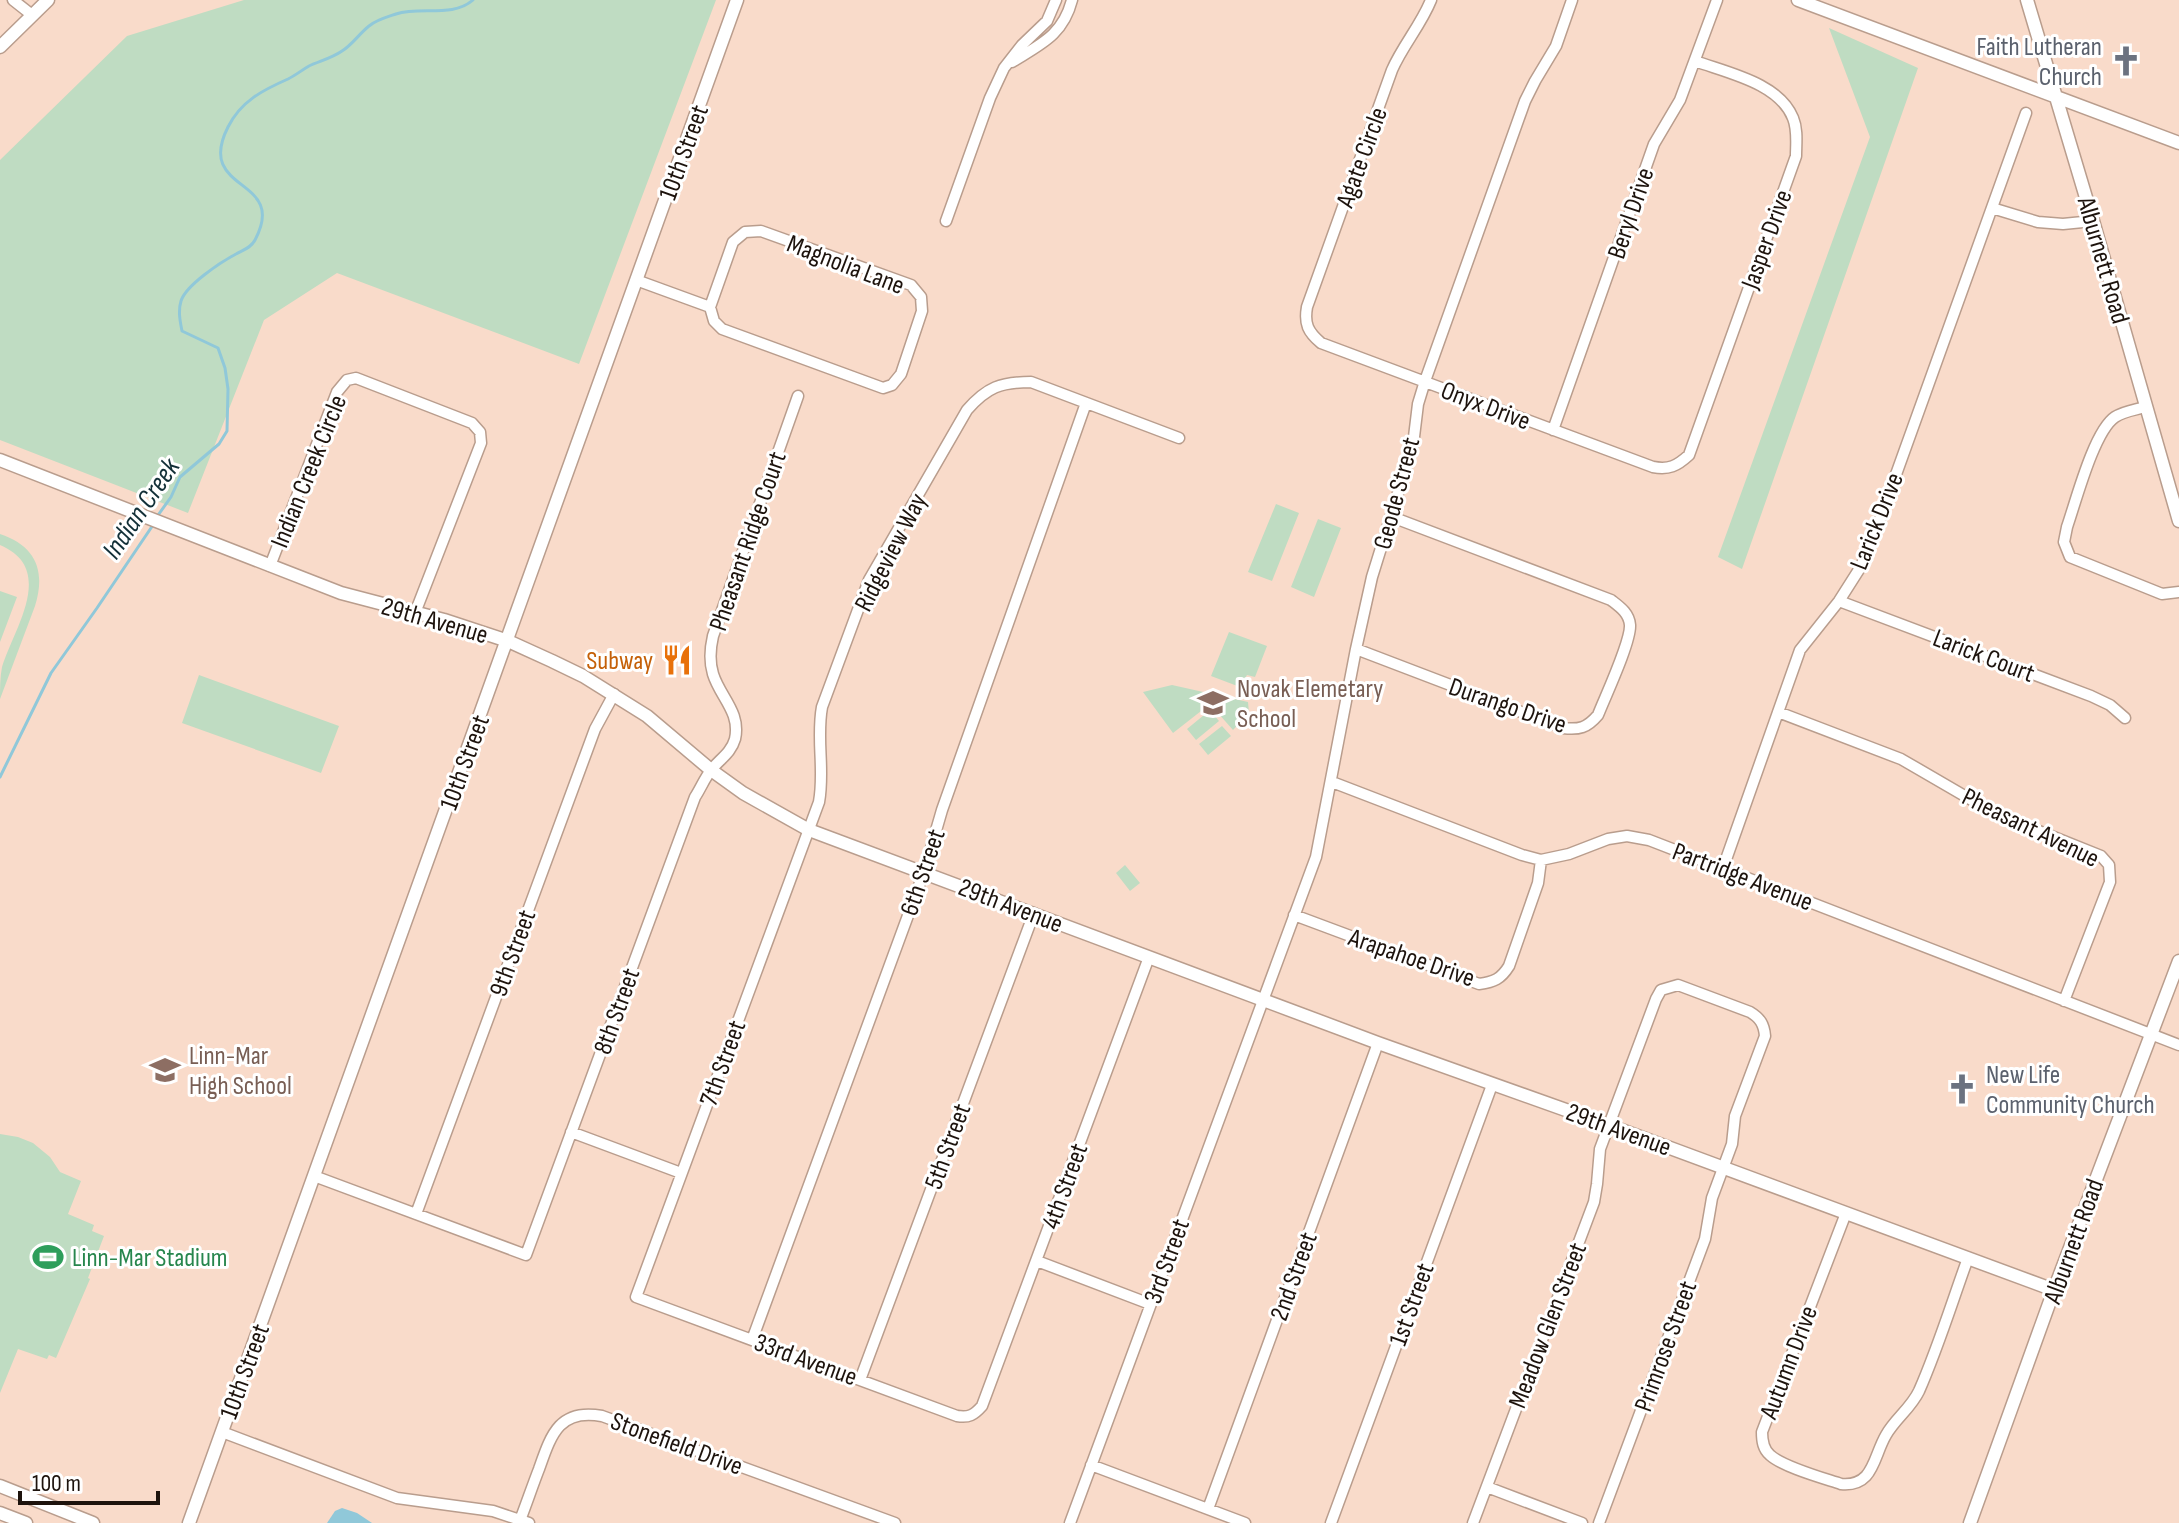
<svg xmlns="http://www.w3.org/2000/svg" width="2179" height="1523" font-family="'Sofia Sans Condensed',sans-serif">
<rect width="100%" height="100%" fill="#f9dbca"/>
<path fill="#bfdcc2" d="M244 0H716L579 364 337 273 264 320 188 513 0 440V160L127 36Z
M1829 28 1918 68 1742 569 1718 557 1870 137Z
M1276 504 1299 513 1272 581 1248 572Z
M1318 519 1341 528 1314 597 1291 587Z
M0 534C36 546 46 571 35 606L0 699C0 689 0 677 2 667 14 628 57 569 0 545Z
M0 591 17 597 0 642Z
M1229 632 1267 646 1255 677 1247 675 1240 687 1211 676Z
M199 675 339 726 321 773 182 723Z
M1172 685 1248 702 1249 713 1233 730 1210 704 1173 733 1143 692Z
M1210 710 1219 721 1196 740 1187 729Z
M1222 726 1231 736 1208 755 1199 744Z
M1125 865 1140 883 1130 891 1116 873Z
M0 1134 18 1137 33 1143 50 1157 60 1172 81 1181 68 1214 94 1225 92 1231 104 1236 88 1278 90 1279 56 1358 49 1355 47 1359 18 1349 0 1393Z"/>
<path fill="#90c8d9" d="M342 1508 357 1513 372 1523H327L335 1511Z"/>
<g fill="none" stroke-linecap="round" stroke-linejoin="round">
<path stroke="#90c8d9" stroke-width="3" d="M156 518 171 497 180 477 219 444 227 431 228 389 225 368 218 348 182 331C180 321 178 311 181 301 186 285 221 262 236 254 243 250 251 248 255 240 289 176 194 194 228 127 241 101 263 90 288 79 296 75 302 70 309 66 320 61 332 58 342 51 352 45 359 34 369 26 376 20 387 17 396 14 420 6 453 18 473 0
M0 777 51 673 97 608 153 525"/>
<g stroke="#b99d8d" stroke-width="13">
<path id="minor" d="M13 0 32 15
M1431 0C1421 25 1403 45 1392 70L1307 307C1304 324 1308 332 1321 343L1653 467C1669 470 1677 466 1689 455L1796 156C1796 144 1798 130 1793 118 1779 83 1728 73 1695 61
M1012 62C1041 44 1063 35 1072 0
M1992 208 2038 222 2063 224 2093 221
M946 221 990 98 1004 68 1022 45 1047 21 1056 0
M636 280 710 307 714 321 722 329 883 388 892 385 901 374 922 311 921 297 911 285 761 231 745 232 733 242 710 307
M2145 407C2135 410 2124 411 2115 417 2094 431 2076 501 2067 527L2064 542 2070 557 2162 594 2179 592
M1553 430 1654 144 1680 100 1717 0
M270 566 337 392 347 380 356 378 472 423 480 432 481 443 415 613
M1839 601 2091 696 2110 705 2125 718
M1356 649 1563 728C1579 730 1587 728 1598 715 1605 697 1631 642 1630 625 1629 613 1620 607 1611 600L1392 517
M1778 712 1901 759 1994 813 2101 856 2109 865 2110 882 2064 1001
M1332 782 1522 855 1541 860 1569 854 1608 839 1627 836 1649 840 2179 1045
M1723 868 1800 650 1839 601 1860 568 1871 544 2026 113
M1294 915 1479 984C1494 982 1501 979 1509 966L1538 883 1541 860
M1149 957 982 1406C974 1415 969 1418 957 1416L636 1297 819 802C825 770 816 739 822 707L869 580 967 410C987 387 1001 382 1031 382L1179 438
M571 1132 681 1173
M314 1176 526 1255 695 797C701 788 705 777 712 769 720 759 731 753 735 739 741 712 720 697 713 674 709 661 710 649 713 636L798 396
M1846 1213 1762 1432C1762 1441 1763 1449 1770 1455 1783 1467 1823 1478 1841 1484 1874 1487 1873 1457 1886 1435 1895 1419 1911 1408 1919 1391 1938 1348 1952 1302 1968 1258
M416 1214 595 729 614 694
M1037 1261 1150 1304
M752 1340 924 872 942 810 1086 403
M860 1380 1034 913
M222 1432 397 1498 493 1511 529 1523
M1091 1465 1245 1523
M1487 1487 1582 1523
M1208 1509 1378 1043
M519 1523C526 1505 532 1487 539 1469 551 1435 559 1408 602 1416L895 1523
M1070 1523 1316 857 1356 649 1372 577 1413 445 1418 404 1425 381 1525 101 1535 81 1556 46 1572 0
M1331 1523 1492 1085
M1473 1523 1594 1202 1597 1184 1600 1149 1656 999 1661 990 1678 985 1750 1012C1760 1018 1764 1024 1765 1036L1735 1116 1732 1144 1712 1198 1705 1239 1599 1523"/>
</g>
<g stroke="#b99d8d" stroke-width="15">
<path id="tertiary" d="M1798 0 2179 143
M2027 0 2093 221 2179 521
M0 47 48 0
M0 460 341 593 444 620 508 641 552 661 583 676 647 716 711 770 743 793 809 830 1378 1043 1608 1125 2054 1290
M0 1486 93 1523
M0 1513 26 1523
M189 1523 737 0
M1970 1523 2054 1290 2179 961"/>
</g>
<use href="#minor" stroke="#fff" stroke-width="10"/>
<use href="#tertiary" stroke="#fff" stroke-width="12"/>
</g>
<defs>
<g id="church-bare" transform="scale(2.4)"><path d="M-1.2-6h2.4v3.5h3.3v2.4h-3.3V6h-2.4V-.1h-3.3v-2.4h3.3Z" fill="#6b7280" stroke="#fff" stroke-width="2.5" paint-order="stroke"/></g>
<g id="restaurant-bare" transform="scale(2.4)"><path d="M-5-6h1v4h1v-4h1v4h1v-4h1v5L-1.5 .5V6h-2V.5L-5-1ZM5-6V6H3V1.5H1.5Q1.5-4 5-6Z" fill="#e8710a" stroke="#fff" stroke-width="2.5" paint-order="stroke"/></g>
<g id="school-bare" transform="scale(2.4)"><path d="M0-5L7-2L0 1L-7-2ZM-4 1L0 2.5L4 1V4Q0 6-4 4Z" fill="#8d6e63" stroke="#fff" stroke-width="2.5" paint-order="stroke"/></g>
<g id="stadium-bare" transform="scale(2.4)"><path d="M0-5a6.5 5 0 1 0 0 10a6.5 5 0 1 0 0-10ZM-3.5-1.8h7v3.6h-7Z" fill="#2e9e5b" stroke="#fff" stroke-width="2.5" paint-order="stroke"/></g>
</defs>
<g fill-rule="evenodd">
<use href="#church-bare" x="2126" y="61"/>
<use href="#restaurant-bare" x="677" y="660"/>
<use href="#school-bare" x="1213" y="703"/>
<use href="#school-bare" x="165" y="1070"/>
<use href="#church-bare" x="1962" y="1089"/>
<use href="#stadium-bare" x="48" y="1257"/>
</g>
<g text-anchor="middle" stroke-width="6" stroke-linejoin="round" paint-order="stroke">
<g font-size="26" fill="#5b616d" stroke="#fff" text-anchor="end">
<text x="2102" y="55">Faith Lutheran<tspan x="2102" dy="30">Church</tspan></text>
<text x="1986" y="1083" text-anchor="start">New Life<tspan x="1986" dy="30">Community Church</tspan></text>
</g>
<g font-size="26" fill="#1d130d" stroke="#fff">
<text transform="translate(683 152) rotate(-70)" y="9">10th Street</text>
<text transform="translate(1361 157) rotate(-70)" y="9">Agate Circle</text>
<text transform="translate(1630 213) rotate(-71)" y="9">Beryl Drive</text>
<text transform="translate(1766 239) rotate(-70)" y="9">Jasper Drive</text>
<text transform="translate(2104 260) rotate(74)" y="9">Alburnett Road</text>
<text transform="translate(846 264) rotate(21)" y="9">Magnolia Lane</text>
<text transform="translate(1486 405) rotate(21)" y="9">Onyx Drive</text>
<text transform="translate(308 471) rotate(-68)" y="9">Indian Creek Circle</text>
<text transform="translate(1396 493) rotate(-75)" y="9">Geode Street</text>
<text transform="translate(1876 521) rotate(-68)" y="9">Larick Drive</text>
<text transform="translate(747 541) rotate(-71)" y="9">Pheasant Ridge Court</text>
<text transform="translate(890 552) rotate(-63)" y="9">Ridgeview Way</text>
<text transform="translate(435 620) rotate(16)" y="9">29th Avenue</text>
<text transform="translate(1984 655) rotate(21)" y="9">Larick Court</text>
<text transform="translate(1508 705) rotate(19)" y="9">Durango Drive</text>
<text transform="translate(464 762) rotate(-70)" y="9">10th Street</text>
<text transform="translate(2031 827) rotate(26)" y="9">Pheasant Avenue</text>
<text transform="translate(922 872) rotate(-71)" y="9">6th Street</text>
<text transform="translate(1743 876) rotate(21)" y="9">Partridge Avenue</text>
<text transform="translate(1011 905) rotate(21)" y="9">29th Avenue</text>
<text transform="translate(512 953) rotate(-70)" y="9">9th Street</text>
<text transform="translate(1412 957) rotate(19)" y="9">Arapahoe Drive</text>
<text transform="translate(616 1011) rotate(-70)" y="9">8th Street</text>
<text transform="translate(722 1063) rotate(-70)" y="9">7th Street</text>
<text transform="translate(1619 1129) rotate(20)" y="9">29th Avenue</text>
<text transform="translate(947 1146) rotate(-70)" y="9">5th Street</text>
<text transform="translate(1064 1186) rotate(-70)" y="9">4th Street</text>
<text transform="translate(2073 1241) rotate(-70)" y="9">Alburnett Road</text>
<text transform="translate(1166 1261) rotate(-70)" y="9">3rd Street</text>
<text transform="translate(1293 1276) rotate(-70)" y="9">2nd Street</text>
<text transform="translate(1411 1304) rotate(-70)" y="9">1st Street</text>
<text transform="translate(1547 1325) rotate(-69)" y="9">Meadow Glen Street</text>
<text transform="translate(1665 1346) rotate(-70)" y="9">Primrose Street</text>
<text transform="translate(806 1359) rotate(20)" y="9">33rd Avenue</text>
<text transform="translate(1788 1362) rotate(-69)" y="9">Autumn Drive</text>
<text transform="translate(244 1371) rotate(-70)" y="9">10th Street</text>
<text transform="translate(677 1443) rotate(20)" y="9">Stonefield Drive</text>
</g>
<g font-size="26" fill="#c56008" stroke="#fff" text-anchor="end">
<text x="653" y="669">Subway</text>
</g>
<g font-size="26" fill="#785e54" stroke="#fff" text-anchor="start">
<text x="1237" y="697">Novak Elemetary<tspan x="1237" dy="30">School</tspan></text>
<text x="189" y="1064">Linn-Mar<tspan x="189" dy="30">High School</tspan></text>
</g>
<g font-size="26" fill="#27864d" stroke="#fff" text-anchor="start">
<text x="72" y="1266">Linn-Mar Stadium</text>
</g>
<g font-size="28" font-style="italic" fill="#122f37" stroke="#fff">
<text transform="translate(140 508) rotate(-56)" y="10">Indian Creek</text>
</g>
</g>
<path d="M20 1491v12h138v-12" fill="none" stroke="#1d130d" stroke-width="4"/>
<text x="32" y="1491" font-size="24" fill="#1d130d" stroke="#ffffff" stroke-width="6" paint-order="stroke">100 m</text>
</svg>
